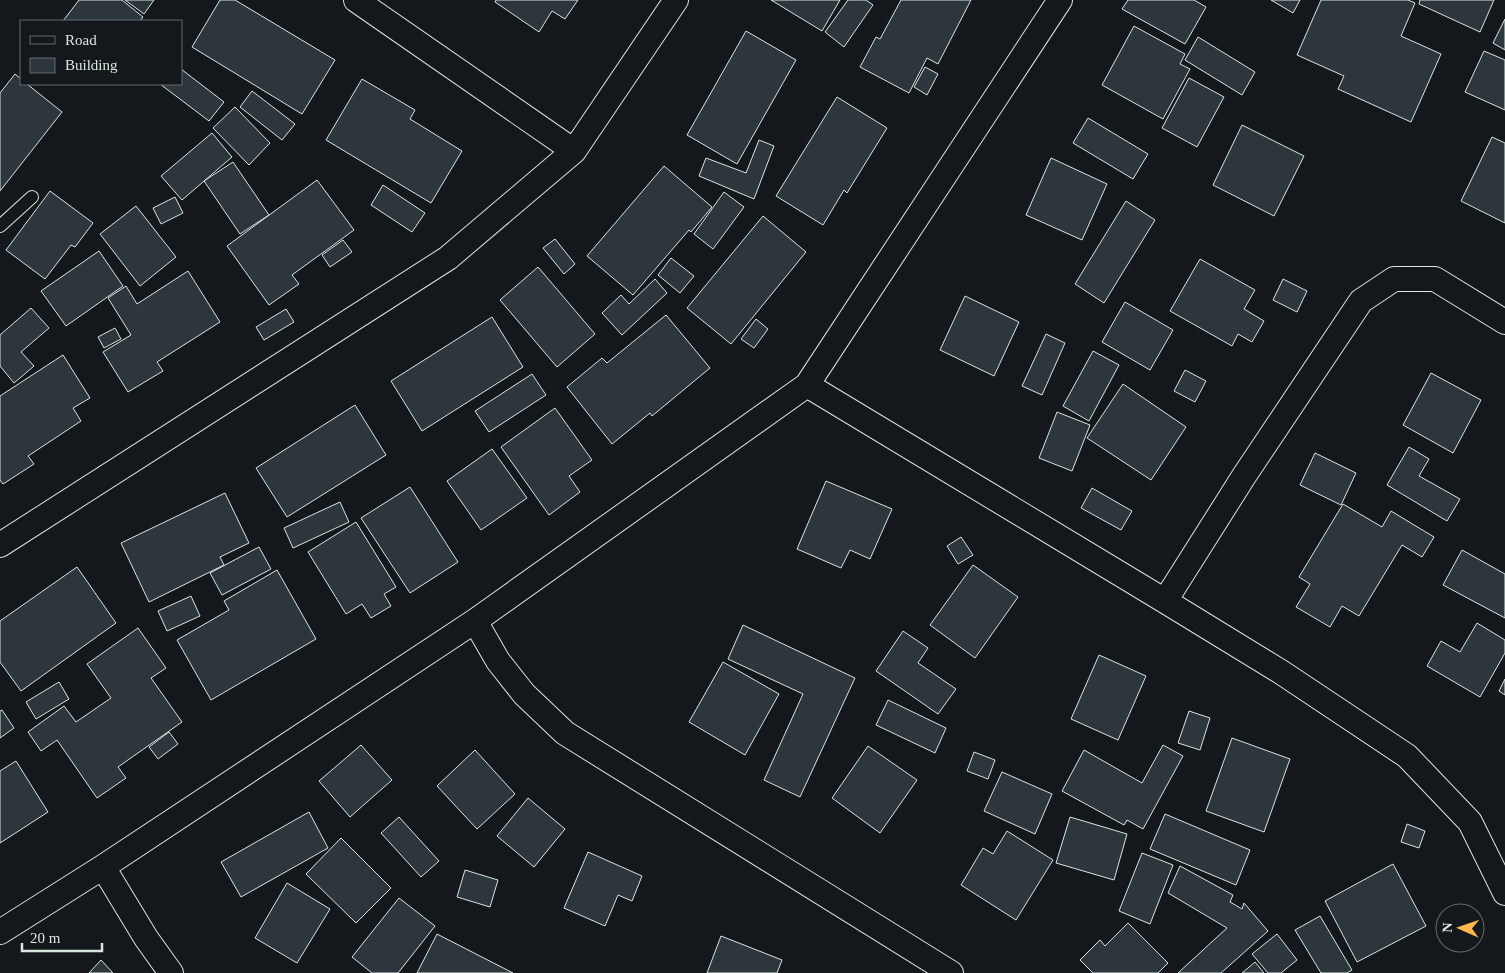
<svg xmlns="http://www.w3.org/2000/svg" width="1505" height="973" font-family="'Times New Roman',serif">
<rect width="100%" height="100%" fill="#14181c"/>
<path fill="#2c363c" stroke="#d8e6dc" d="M79 0H122L143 17 140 21H63Z
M125 0H154L144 14Z
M220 0H235L335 60 302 114 192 47Z
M496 0H578L565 19 552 11 539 32 495 2Z
M771 0H840L822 31Z
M848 0H866L873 5 844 47 825 32Z
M901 0H971L938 64 927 58 909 93 860 67 876 37 880 39Z
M1128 0H1194L1206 7 1185 44 1122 9Z
M1271 0H1300L1293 13Z
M1321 0H1408L1415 3 1401 36 1441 54 1411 122 1338 89 1344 76 1297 55Z
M1420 0H1494L1480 32 1419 4Z
M1505 19V50L1493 43Z
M1134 26 1185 54 1180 64 1190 69 1163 119 1102 85Z
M746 31 796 60 737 164 687 135Z
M1198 37 1255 72 1242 95 1185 60Z
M1484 51 1505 60V110L1465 92Z
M925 67 938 74 927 95 914 87Z
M181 69 224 102 209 121 160 84H181Z
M15 74 21 79V84H27L62 112 0 191V93Z
M1189 78 1224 97 1197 147 1162 128Z
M362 79 415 110 410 119 462 151 431 203 326 140Z
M252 91 295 124 282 140 240 107Z
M837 97 887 128 847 193 844 190 823 225 776 196Z
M235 107 270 143 249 165 213 128Z
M1088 118 1148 154 1133 179 1073 143Z
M1242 125 1304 156 1274 216 1213 185Z
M212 133 232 157 182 200 161 176Z
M1492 137 1505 143V223L1461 201Z
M759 140 774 146 754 199 699 176 706 158 746 173Z
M1051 158 1107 184 1082 240 1026 215Z
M233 162 269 215 240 234 204 181Z
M664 166 712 207 691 232 689 230 633 295 587 256Z
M317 180 354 230 292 275 299 284 269 305 227 246Z
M383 185 425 213 412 232 371 205Z
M50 191 93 223 75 247 71 245 45 279 6 250Z
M724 192 744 207 713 249 694 234Z
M175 197 183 213 161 224 153 208Z
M1126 201 1155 220 1104 303 1075 284Z
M136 206 176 257 140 286 100 234Z
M763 216 806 252 731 344 687 308Z
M555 239 575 264 564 274 543 248Z
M343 240 352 252 330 267 322 255Z
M99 251 123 286 66 326 41 291Z
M671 258 694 276 680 293 658 275Z
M1200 259 1255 290 1244 309 1264 321 1252 342 1238 334 1232 346 1170 311Z
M538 267 595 334 557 367 500 300Z
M188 271 220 322 157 362 163 371 128 392 103 352 131 335 108 298 126 286 137 304Z
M655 279 667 293 622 335 602 313 621 295 629 304Z
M1283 279 1307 291 1297 312 1273 300Z
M965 296 1019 322 994 376 940 350Z
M1125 302 1173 330 1150 370 1102 342Z
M31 308 49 328 21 352 34 366 14 383 0 366V335Z
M286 309 294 322 264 340 256 327Z
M666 315 710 368 652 416 650 413 612 444 567 387 602 358 607 363Z
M492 317 523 367 422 431 391 381Z
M756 319 768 329 754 348 741 339Z
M115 328 121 339 104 348 98 337Z
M1046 334 1065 343 1042 395 1022 386Z
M1093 351 1119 365 1089 421 1063 406Z
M63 355 90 398 73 408 81 421 28 456 34 464 3 484 0 480V396Z
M1185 370 1206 381 1195 402 1174 391Z
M1431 373 1481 400 1453 453 1403 425Z
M532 374 546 395 489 432 475 411Z
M1123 384 1186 427 1151 480 1087 438Z
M355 405 386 455 287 517 256 468Z
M555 408 592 460 569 476 580 492 549 515 501 447Z
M1057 412 1090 425 1072 471 1039 458Z
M1409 447 1429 459 1419 476 1460 499 1447 521 1387 485Z
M492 449 527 498 481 530 447 481Z
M1315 453 1356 473 1341 505 1300 485Z
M826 481 892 509 870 559 850 550 841 568 797 549Z
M410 487 458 562 410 593 361 518Z
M1092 488 1132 511 1121 530 1081 508Z
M225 493 249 543 220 557 224 565 149 602 121 543Z
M340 502 349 522 293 548 284 528Z
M1343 504 1382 527 1391 511 1434 537 1422 557 1402 545 1359 616 1342 606 1330 627 1296 607 1310 584 1299 577Z
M356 522 396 587 384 594 391 606 371 618 362 604 346 614 308 552Z
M961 537 973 555 958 564 947 546Z
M259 547 271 569 222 595 210 573Z
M1462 550 1505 574V618L1443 585Z
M973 565 1018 597 975 658 930 625Z
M77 567 116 623 21 691 0 662V621Z
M277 570 316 639 211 700 177 640 229 610 224 601Z
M191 596 200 616 167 631 158 611Z
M1477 623 1505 640V653L1480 697 1427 666 1441 641 1460 652Z
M743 625 855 678 800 797 764 780 803 694 728 659Z
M138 628 166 668 151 678 182 722 118 767 126 778 97 798 57 740 41 751 28 732 64 706 76 722 111 698 87 664Z
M903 631 928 648 918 663 956 689 938 714 876 671Z
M1099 655 1146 676 1118 740 1071 719Z
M723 662 779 694 745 755 689 722Z
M1505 679V695L1499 691Z
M59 682 69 699 36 719 26 702Z
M888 700 946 728 935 753 876 725Z
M2 710 14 728 0 738V711Z
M1189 711 1210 718 1200 750 1178 743Z
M169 732 178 744 158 759 149 747Z
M1232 738 1290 759 1264 832 1206 811Z
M361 745 392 780 350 817 319 781Z
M1163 745 1183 756 1143 829 1127 820 1124 825 1062 791 1084 750 1142 783Z
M868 746 917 780 880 833 832 798Z
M475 750 515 794 477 829 437 786Z
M974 752 995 760 988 779 967 771Z
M16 761 48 812 0 843V771Z
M1002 772 1052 794 1035 834 984 811Z
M528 798 565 829 534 867 497 836Z
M309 812 328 848 241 897 221 862Z
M1165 814 1250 850 1236 885 1150 849Z
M399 817 439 861 421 877 381 833Z
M1070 817 1127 834 1114 880 1056 863Z
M1407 824 1425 831 1419 848 1401 842Z
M1007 831 1053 860 1016 920 961 885 983 848 993 854Z
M341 838 391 888 356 923 306 874Z
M588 852 642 876 632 901 618 895 605 926 564 908Z
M1142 853 1173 865 1150 924 1119 911Z
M1393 864 1426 926 1357 962 1325 901Z
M1180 866 1233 895 1230 902 1242 909 1244 903 1268 931 1221 973H1178L1227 928 1168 893Z
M465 870 498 880 490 907 457 897Z
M287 883 330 909 297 963 255 938Z
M399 898 435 926 398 973H372L352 957Z
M1320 916 1352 970 1347 973H1321L1295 930Z
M1128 923 1168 963 1158 973H1093L1080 960 1100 940 1105 946Z
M437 934 513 973H417Z
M1277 934 1297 960 1281 973H1268L1252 954Z
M721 936 782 960 777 973H707Z
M101 960 113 973H89Z
M1255 962 1264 973H1242Z"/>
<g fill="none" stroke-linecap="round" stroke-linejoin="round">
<g stroke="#d8e6dc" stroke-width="14">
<path id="lane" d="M0 226 32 197"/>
</g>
<g stroke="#d8e6dc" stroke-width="26">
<path id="street" d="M356 0 574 151
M807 385 1165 601 1281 672 1407 756 1470 822 1505 893
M0 545 448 258 574 151 676 0
M1165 601 1244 476 1361 301 1394 279H1435L1505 322
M475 621 498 661 524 694 565 733 951 973
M103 867 146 938 171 973
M0 932 103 867 475 621 807 385 1060 0"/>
</g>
<use href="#lane" stroke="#14181c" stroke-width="12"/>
<use href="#street" stroke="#14181c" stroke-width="24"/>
</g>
<rect x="20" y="20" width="162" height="65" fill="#14181c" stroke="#626a69"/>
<rect x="30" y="36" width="25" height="8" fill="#14181c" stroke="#626a69"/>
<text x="65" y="45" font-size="15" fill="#d8e6dc">Road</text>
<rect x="30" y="58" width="25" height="15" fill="#2c363c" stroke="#626a69"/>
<text x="65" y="70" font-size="15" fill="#d8e6dc">Building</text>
<g transform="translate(1460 928) rotate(272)"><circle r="24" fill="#14181c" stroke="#626a69"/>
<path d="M0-4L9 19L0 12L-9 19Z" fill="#ffb74d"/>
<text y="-8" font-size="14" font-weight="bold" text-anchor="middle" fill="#d8e6dc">N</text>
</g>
<path d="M22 943v8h80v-8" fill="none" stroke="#d8e6dc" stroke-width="2.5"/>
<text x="30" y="943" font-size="15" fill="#d8e6dc" stroke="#14181c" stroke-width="4" paint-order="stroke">20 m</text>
</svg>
